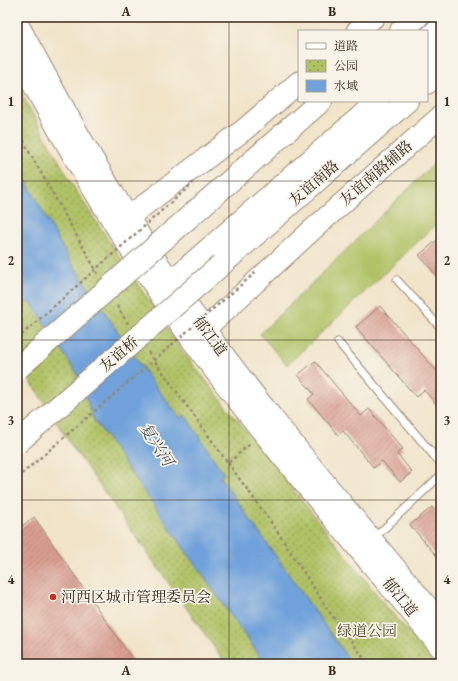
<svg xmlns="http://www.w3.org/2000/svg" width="458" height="681" font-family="'EB Garamond','Noto Serif SC',serif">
<defs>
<pattern id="park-dots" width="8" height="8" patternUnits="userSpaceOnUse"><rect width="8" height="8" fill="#b1c266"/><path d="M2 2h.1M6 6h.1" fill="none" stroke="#919e53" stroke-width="1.8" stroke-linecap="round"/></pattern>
<pattern id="building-hatch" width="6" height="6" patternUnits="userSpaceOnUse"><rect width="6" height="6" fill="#d99e91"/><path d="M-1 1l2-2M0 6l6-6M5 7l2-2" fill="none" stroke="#b18176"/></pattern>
</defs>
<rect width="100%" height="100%" fill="#f7f3e8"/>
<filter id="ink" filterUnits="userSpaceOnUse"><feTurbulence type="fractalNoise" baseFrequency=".025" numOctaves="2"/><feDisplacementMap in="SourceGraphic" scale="8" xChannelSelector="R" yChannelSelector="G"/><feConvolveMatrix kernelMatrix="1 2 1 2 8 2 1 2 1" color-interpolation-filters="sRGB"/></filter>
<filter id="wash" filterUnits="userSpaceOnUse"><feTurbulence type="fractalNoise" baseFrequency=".012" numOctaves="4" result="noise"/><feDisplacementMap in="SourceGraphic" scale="16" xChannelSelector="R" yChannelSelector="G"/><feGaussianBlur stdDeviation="0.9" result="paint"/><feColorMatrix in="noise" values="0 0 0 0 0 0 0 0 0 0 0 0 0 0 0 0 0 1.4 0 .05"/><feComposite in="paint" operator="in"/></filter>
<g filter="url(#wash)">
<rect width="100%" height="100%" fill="#f1e4c9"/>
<path fill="#b1c266" stroke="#767642" d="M441 157V220L287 365 260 334Z"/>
<path fill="url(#park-dots)" stroke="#767642" d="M17 86 76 191 183 352 391 612 436 664H352L220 477 224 474 184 416 180 419 147 375 67 256 17 164Z
M31 302 77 374 94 420 265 664H226L71 445 17 360V303L22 304Z"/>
<path fill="#70a1da" stroke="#56667c" d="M17 164 67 256 147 375 180 418 185 415 224 474 220 477 352 664H265L94 420 77 374 31 302 22 304 17 303Z"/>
<g id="blocks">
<path fill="url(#building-hatch)" d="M441 237V281L419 255Z
M380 306 441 376V410L424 390 416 397 356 327Z
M315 361 361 416 369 409 403 449 397 454 412 472 400 482 382 461 374 468 343 431 338 435 308 399 314 394 298 375Z
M432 507 441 518V561L410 525Z
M34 517 136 664H17V530Z"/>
</g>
</g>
<g filter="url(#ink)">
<use href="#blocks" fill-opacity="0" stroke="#968774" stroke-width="1"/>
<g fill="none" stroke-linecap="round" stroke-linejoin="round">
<g stroke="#968774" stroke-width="9">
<path id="lane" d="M397 280 441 328
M338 342 441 464
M373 539 441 475"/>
</g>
<g stroke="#968774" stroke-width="23">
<path id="secondary" d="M17 23C63 108 109 192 164 272 248 395 346 508 441 623
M357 31 374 17
M427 39 441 26
M17 55C70 153 126 249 192 340 270 446 357 546 441 648
M427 58 441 46
M118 225 245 129 299 82
M160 291 378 101
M195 338 311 231 441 116"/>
</g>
<g stroke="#968774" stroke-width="24">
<path id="primary" d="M401 31 417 17
M427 83 441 71
M188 218 321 101
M221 265 407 101"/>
</g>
<path stroke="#968774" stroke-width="2.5" stroke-dasharray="3 3" stroke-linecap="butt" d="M17 130 98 274
M117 306 128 324
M148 352 228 463 250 444
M228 463 273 525 328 610 368 664"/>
<use href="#lane" stroke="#fff" stroke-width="7"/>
<use href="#secondary" stroke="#fff" stroke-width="21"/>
<use href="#primary" stroke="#fff" stroke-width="22"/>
<g stroke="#968774" stroke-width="24" stroke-linecap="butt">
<path id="primary-bridge" d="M17 369 188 218
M17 443 221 265"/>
</g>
<path stroke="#968774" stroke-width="2.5" stroke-dasharray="3 3" stroke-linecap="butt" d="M17 339 193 183
M17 478 256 272"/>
<use href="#primary-bridge" stroke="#fff" stroke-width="22"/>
</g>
</g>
<path fill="none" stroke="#3b2a1e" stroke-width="1" stroke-opacity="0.55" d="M229 17V664M17 181H441M17 340H441M17 500H441"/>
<circle fill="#c8321e" stroke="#f7f3e8" stroke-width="1.5" cx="53" cy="597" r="4"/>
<g text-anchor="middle" stroke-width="3.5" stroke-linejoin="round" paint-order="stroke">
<g font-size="15" fill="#3b2a1e" stroke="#f7f3e8">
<text transform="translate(376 173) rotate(-41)" y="5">友谊南路辅路</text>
<text transform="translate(314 183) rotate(-41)" y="5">友谊南路</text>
<text transform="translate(210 336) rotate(53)" y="5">郁江道</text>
<text transform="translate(119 354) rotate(-41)" y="5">友谊桥</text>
<text transform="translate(400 597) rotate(51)" y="5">郁江道</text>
</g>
<g font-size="15" fill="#3b2a1e" stroke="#f7f3e8" text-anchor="start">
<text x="61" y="602">河西区城市管理委员会</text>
</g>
<g font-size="15" fill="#585030" stroke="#f7f3e8">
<text x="367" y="636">绿道公园</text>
</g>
<g font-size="16" font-style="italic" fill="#4e5460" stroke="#f7f3e8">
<text transform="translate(157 444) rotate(57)" y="6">复兴河</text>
</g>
</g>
<rect width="458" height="681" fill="none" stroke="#f7f3e8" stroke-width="44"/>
<rect x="298" y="30" width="130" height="72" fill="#f7f3e8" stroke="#aca397"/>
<rect x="306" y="43" width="20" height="6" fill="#ffffff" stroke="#aca397"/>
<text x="334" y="50" font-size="12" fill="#3b2a1e">道路</text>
<rect x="306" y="60" width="20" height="12" fill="url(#park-dots)" stroke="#aca397"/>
<text x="334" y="70" font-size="12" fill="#3b2a1e">公园</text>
<rect x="306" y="80" width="20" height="12" fill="#70a1da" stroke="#aca397"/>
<text x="334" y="90" font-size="12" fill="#3b2a1e">水域</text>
<rect x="22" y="22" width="414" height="637" fill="none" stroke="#3b2a1e" stroke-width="1.5"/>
<g font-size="13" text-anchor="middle" font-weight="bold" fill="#3b2a1e">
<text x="126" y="16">A</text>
<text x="332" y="16">B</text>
<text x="11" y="106">1</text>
<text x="447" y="106">1</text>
<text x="11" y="265">2</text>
<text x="447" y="265">2</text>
<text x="11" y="425">3</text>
<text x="447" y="425">3</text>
<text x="11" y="584">4</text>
<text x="447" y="584">4</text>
<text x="126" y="675">A</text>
<text x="332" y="675">B</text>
</g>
</svg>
